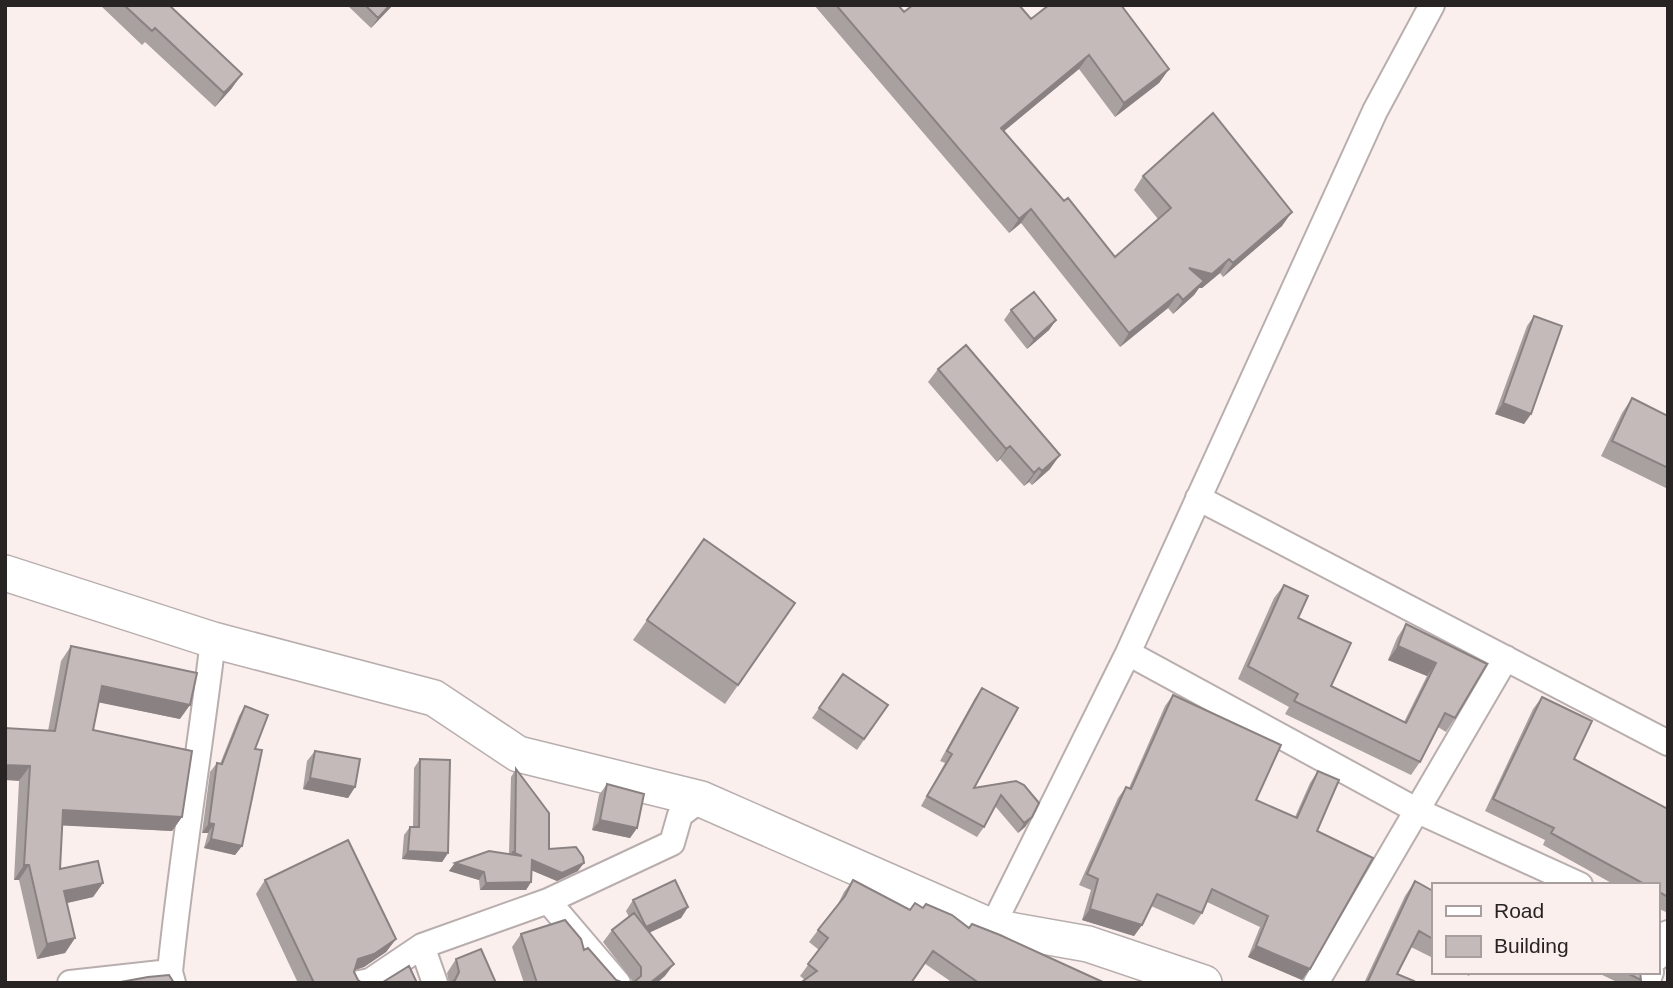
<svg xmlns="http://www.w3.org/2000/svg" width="1673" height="988" font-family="Arial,sans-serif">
<rect width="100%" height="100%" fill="#fbefee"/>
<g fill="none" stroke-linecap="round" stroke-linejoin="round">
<g stroke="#b9aeae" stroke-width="28">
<path id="street" d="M1198 498 1668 743
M1128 653 1418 811 1580 885
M548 901 618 983
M992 927 1128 653 1375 111 1432 5
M422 946 435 983
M1657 958 1668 933
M70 983 170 972
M173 983 170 972C181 860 200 751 213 640
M359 983 370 981 422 946 548 901 672 843 680 815 701 799
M1316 983 1506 658
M1647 983 1651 972"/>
</g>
<g stroke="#b9aeae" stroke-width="38">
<path id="secondary" d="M5 573 213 640 434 698 518 754 701 799 992 927 1088 944 1204 983"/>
</g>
<use href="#street" stroke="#fff" stroke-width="24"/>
<use href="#secondary" stroke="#fff" stroke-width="35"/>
</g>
<path fill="#a9a0a0" d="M100 5H169L232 88 215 107 145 42 142 45Z
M347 5H393L371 28Z
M814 5H898L904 12 1031 19 1169 69 1159 83 1115 117 1079 69 1004 131 1064 201 1115 257 1158 219 1134 190 1143 176 1282 226 1223 277 1220 273 1202 288H1199L1194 295 1173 314 1168 308 1120 347 1021 223 1009 233Z
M1011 310 1056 320 1049 330 1027 349 1004 320Z
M1534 316 1531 414 1524 424 1495 414 1527 326Z
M938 369 1050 469 1032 485 1029 482 1024 486 1000 459 997 462 928 382Z
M1632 398 1668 416V489L1601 456 1622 413Z
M704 539 795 603 725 704 633 640Z
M1284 585 1298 618 1331 686 1404 722 1427 676 1388 660 1397 638 1406 624 1487 664 1455 718 1446 732 1438 727 1420 762 1411 775 1285 714 1289 707 1238 679 1274 598Z
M71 646 180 719 99 702 93 730 182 817 172 831 62 825 60 869 103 883 93 897 67 903 75 938 65 953 37 959 19 880H14L19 781 48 731 61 661Z
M843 674 888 705 857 750 812 718Z
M982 688 974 788 1016 781 1032 817 1025 827 1018 833 995 806 984 827 977 837 921 806 945 763 940 761 975 698Z
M1173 695 1256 800 1295 817 1310 783 1318 771 1317 831 1310 969 1302 980 1248 957 1260 927 1207 902 1202 913 1194 925 1151 906 1142 925 1134 936 1082 920 1091 890 1079 885 1118 798 1126 787 1129 788 1165 706Z
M1542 697 1574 759 1668 809V909L1666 912 1657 908V885H1615L1543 845 1545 840 1485 811 1533 709Z
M245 706 255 749 242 846 235 855 204 848 208 833H202L210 772 217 763 220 764 239 716Z
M315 751 355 787 348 798 303 789 307 761Z
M420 759 448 853 442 862 402 859 404 835 410 827H413L414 768Z
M516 769 549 849 578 871 557 881 531 870V882L526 890H480L479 880 449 871 455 863 509 854 511 777Z
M607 784 637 828 630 838 592 830 599 795Z
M265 880 396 939 386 952 364 967 354 970 358 980 362 983H298L256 894Z
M853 880 910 910 923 908 969 928 1105 983H953L924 963 911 983H802L805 980 800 976 819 950 809 942 838 904 844 892Z
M1415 881 1433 891V958L1411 947 1397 974 1413 983H1364L1405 896Z
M633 900 688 907 681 918 650 932 665 976 632 983V980L603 942 612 930 629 917 626 911Z
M521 934 584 950 616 980 624 983H524L512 947Z
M456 959 496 983H449L447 973Z
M1462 972H1471L1469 976Z
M1596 972H1640L1641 980 1639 983H1619Z"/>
<path fill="#8a8282" d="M390 5H393L371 28 378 18Z
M1089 55 1079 69 991 142 1001 128Z
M1169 69 1159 83 1115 117 1124 103Z
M242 74 232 88 215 107 224 93Z
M1031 209 1021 223 1009 233 1019 219Z
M1292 212 1282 226 1223 277 1233 263Z
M1229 259 1220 273 1202 288H1199L1194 295 1173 314 1183 300 1189 268Z
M1178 294 1168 308 1120 347 1129 333Z
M1056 320 1049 330 1027 349 1034 339Z
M1503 403 1531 414 1524 424 1495 414Z
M1010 446 1000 459 997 462 1006 449Z
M1060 455 1050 469 1032 485 1042 471Z
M1039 468 1029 482 1024 486 1034 473Z
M1398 646 1436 663 1427 676 1388 660Z
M102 686 190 705 180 719 92 701Z
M5 765 30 766 19 781 5 780Z
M310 778 355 787 348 798 303 789Z
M63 810 182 817 172 831 53 825Z
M1032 817 1025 827 1018 833 1024 823Z
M600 820 637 828 630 838 592 830Z
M209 823 214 824 208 833H202Z
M211 839 242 846 235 855 204 848Z
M408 851 448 853 442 862 402 859Z
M532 860 584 863 578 871 557 881 526 868Z
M455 863 484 872 479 880 449 871Z
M24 865H29L19 880H14Z
M531 882 526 890H480L486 883Z
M103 883 93 897 54 906 64 891Z
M688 907 681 918 638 938 646 927Z
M1090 909 1142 925 1134 936 1082 920Z
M75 938 65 953 37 959 47 944Z
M396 939 386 952 364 967 349 972 358 959Z
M1256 946 1310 969 1302 980 1248 957Z
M674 964 665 976 657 983H650Z"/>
<path fill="#c5baba" stroke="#8a8282" stroke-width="2" d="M124 5H169L242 74 224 93 155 28 152 31Z
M365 5H390L378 18Z
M836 5H898L904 12 913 5H1019L1031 19 1049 5H1121L1169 69 1124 103 1089 55 1001 128 1064 201 1068 198 1115 257 1171 208 1143 176 1213 113 1292 212 1233 263 1229 259 1212 274 1189 268 1204 281 1183 300 1178 294 1129 333 1031 209 1019 219Z
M1034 292 1056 320 1034 339 1011 310Z
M1534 316 1562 326 1531 414 1503 403Z
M966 345 1060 455 1042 471 1039 468 1034 473 1010 446 1006 449 938 369Z
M1632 398 1668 416V468L1612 441Z
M704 539 795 603 738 685 647 620Z
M1284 585 1308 596 1298 618 1351 643 1331 686 1406 723 1436 663 1398 646 1406 624 1487 664 1455 718 1445 713 1420 762 1294 701 1298 694 1248 666Z
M71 646 197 673 190 705 102 686 93 730 192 751 182 817 63 810 60 869 98 861 103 883 64 891 75 938 47 944 29 865H24L30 766 5 765V728L55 731Z
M843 674 888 705 864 739 819 708Z
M982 688 1018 708 974 788 1016 781 1024 785 1039 803 1032 817 1024 823 1001 795 984 827 927 796 952 754 947 751Z
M1173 695 1281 745 1256 800 1297 818 1318 771 1339 780 1317 831 1373 858 1310 969 1256 946 1268 916 1212 889 1202 913 1157 894 1142 925 1090 909 1098 879 1087 874 1126 787 1131 789Z
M1542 697 1592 721 1574 759 1668 809V897L1657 891V885H1646L1551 833 1554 828 1493 799Z
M245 706 268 715 255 749 262 750 242 846 211 839 214 824 209 823 217 763 222 764Z
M315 751 360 759 355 787 310 778Z
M420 759 450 760 448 853 408 851 410 827H419Z
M516 769 549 813V849L576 847 583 857 584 863 562 873 532 860 531 882 486 883 484 872 455 863 489 851 522 856 512 852H515Z
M607 784 644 794 637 828 600 820Z
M348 840 396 939 374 954 358 959 354 972 358 980 362 983H314L265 880Z
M675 880 688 907 646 927 633 900Z
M853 880 910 910 915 903 923 908 926 904 952 915 969 928 972 924 1000 935 1105 983H979L933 951 911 983H804L803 981 817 971 808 964 828 938 818 930 845 896Z
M1415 881 1433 891V939L1419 931 1397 974 1414 981 1413 983H1367Z
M634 913 674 964 650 983H633L641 976V967L612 930Z
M565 920 581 939 584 950 588 948 616 980 624 983H537L521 934Z
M481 949 496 983H450L455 980 459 972 456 959Z
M409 966 417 983H376L383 982Z
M1625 972H1640L1641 980Z
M169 975 174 983H115L148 977Z"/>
<rect width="1673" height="988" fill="none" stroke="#292424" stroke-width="14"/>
<rect x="1432" y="883" width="228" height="91" fill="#fbefee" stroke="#a79e9d" stroke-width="2"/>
<rect x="1446" y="906" width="35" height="10" fill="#ffffff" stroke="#a79e9d" stroke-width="2"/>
<text x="1494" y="918" font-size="21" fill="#292424">Road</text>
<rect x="1446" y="936" width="35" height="21" fill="#c5baba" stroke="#a79e9d" stroke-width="2"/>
<text x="1494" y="953" font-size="21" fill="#292424">Building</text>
</svg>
